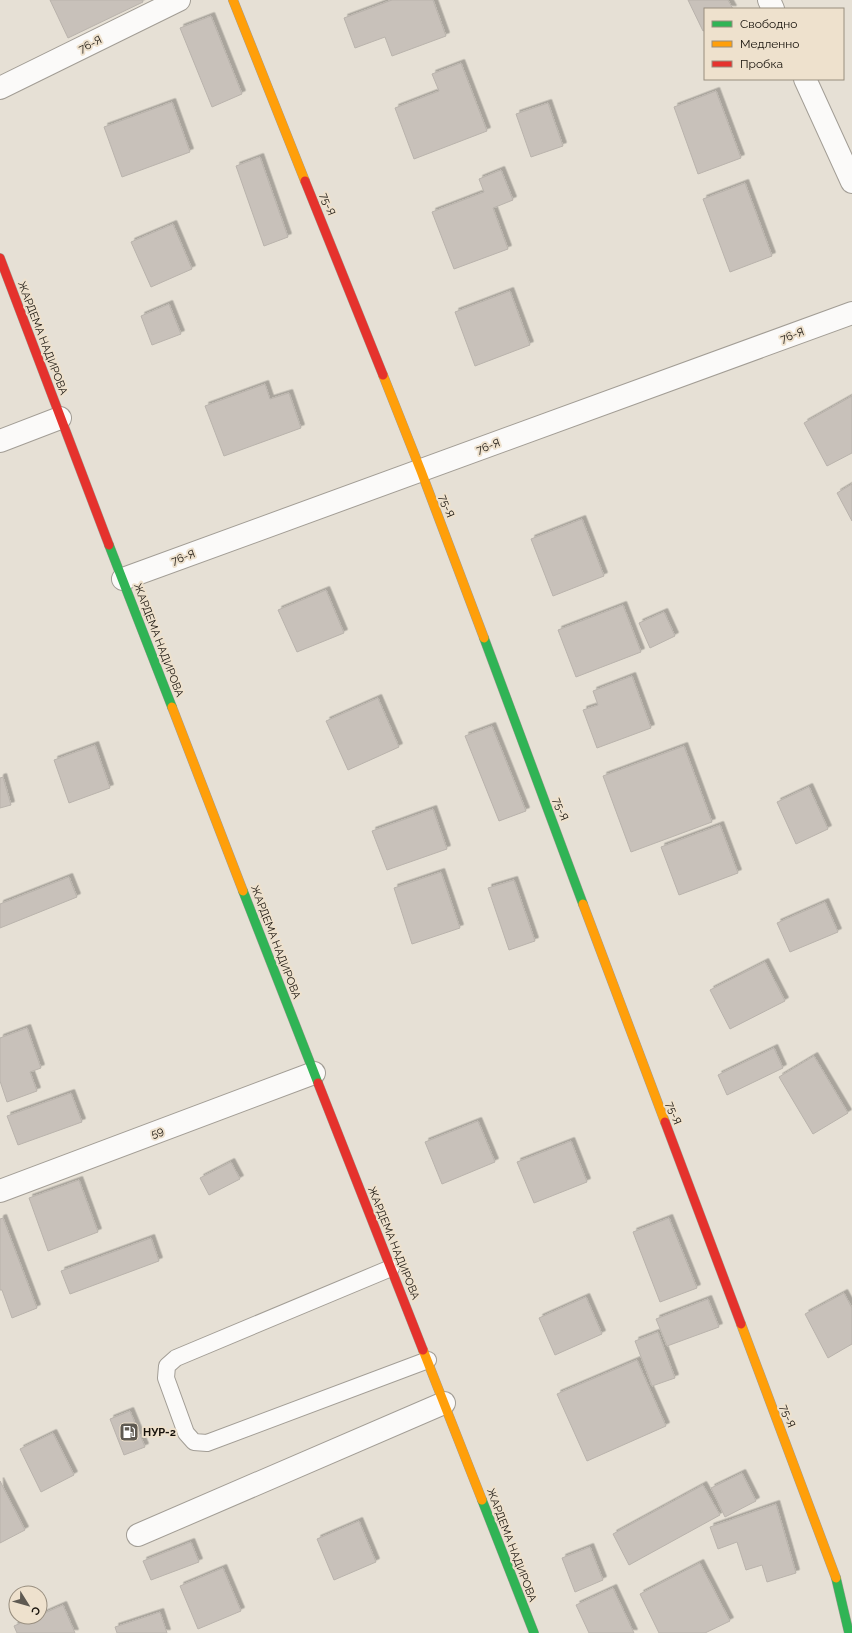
<svg xmlns="http://www.w3.org/2000/svg" width="852" height="1633" font-family="Raleway,sans-serif">
<defs>
<filter id="shadow"><feDropShadow dx="3.5" dy="-3.5" stdDeviation="0" flood-color="#0004"/></filter>
</defs>
<rect width="100%" height="100%" fill="#e6e0d5"/>
<path fill="#c8c1ba" stroke="#b9b3ac" filter="url(#shadow)" d="M50 0H142L143 2 68 38Z
M392 0H433L446 36 392 56 385 37 355 48 344 18Z
M688 0H728L733 9H705V30L703 31Z
M211 16 242 94 212 107 180 28Z
M461 63 487 131 414 159 395 108 439 91 432 74Z
M716 91 741 158 698 174 674 107Z
M172 102 190 152 122 177 104 127Z
M548 103 563 146 531 157 516 114Z
M260 157 288 237 264 246 236 166Z
M501 170 513 200 493 208 508 249 454 269 432 212 484 192 479 179Z
M745 183 772 256 730 272 703 199Z
M173 224 192 269 151 287 131 242Z
M510 291 530 345 475 366 455 312Z
M169 304 181 334 152 345 141 316Z
M265 384 270 399 289 393 301 428 224 456 205 406Z
M852 396V453L827 466 804 423Z
M852 484V521L837 493Z
M582 519 604 576 553 596 531 539Z
M326 590 344 633 297 652 278 610Z
M623 605 641 652 576 677 558 630Z
M664 612 675 636 650 648 639 623Z
M632 676 651 728 597 748 583 710 598 705 593 691Z
M378 698 399 747 348 770 326 721Z
M492 726 526 811 499 821 465 736Z
M95 745 110 788 69 803 54 760Z
M684 746 712 822 631 852 603 776Z
M3 777 11 805 0 808V778Z
M809 787 828 829 796 844 777 802Z
M433 809 447 849 387 870 372 831Z
M720 825 738 873 679 895 661 847Z
M441 872 460 928 412 944 394 888Z
M69 877 77 897 0 928V904Z
M514 880 535 941 509 950 488 888Z
M825 902 838 932 790 952 777 923Z
M765 962 785 1001 730 1029 710 990Z
M27 1028 41 1068 30 1072 37 1091 7 1102 0 1081V1038Z
M774 1048 783 1068 727 1095 718 1075Z
M814 1056 848 1113 813 1134 779 1077Z
M71 1093 82 1122 18 1145 7 1116Z
M478 1121 495 1162 442 1184 425 1142Z
M571 1141 587 1182 534 1203 517 1162Z
M231 1162 240 1179 209 1195 200 1178Z
M79 1180 98 1232 48 1251 29 1198Z
M3 1218 37 1308 12 1318 2 1290H0V1219Z
M669 1218 697 1288 660 1302 633 1232Z
M151 1238 159 1261 70 1294 61 1271Z
M844 1293 852 1308V1344L828 1358 805 1314Z
M586 1297 602 1334 555 1355 539 1318Z
M708 1299 719 1327 667 1346 656 1319Z
M658 1332 675 1378 652 1386 635 1341Z
M637 1360 666 1426 587 1461 557 1394Z
M130 1411 145 1447 124 1455 110 1419Z
M53 1433 74 1475 41 1492 20 1449Z
M742 1473 756 1501 725 1517 711 1488Z
M0 1481 25 1530 0 1543Z
M703 1485 720 1515 629 1565 613 1534Z
M776 1504 796 1573 767 1582 762 1565 746 1570 737 1542 718 1549 710 1527Z
M359 1521 376 1562 334 1580 317 1539Z
M191 1542 199 1562 151 1580 143 1561Z
M590 1547 603 1580 575 1592 562 1558Z
M700 1563 730 1621 705 1633H659L640 1594Z
M223 1568 241 1611 198 1629 180 1586Z
M613 1588 634 1633H589L576 1605Z
M63 1605 75 1633H17L14 1626 34 1617H40V1615Z
M160 1612 167 1633H117L115 1627Z"/>
<g fill="none" stroke-linecap="round" stroke-linejoin="round">
<g stroke="#a29d95" stroke-width="18">
<path id="lane" d="M391 1268 176 1358 167 1366 166 1378 186 1433 194 1442 207 1443 428 1360"/>
</g>
<g stroke="#a29d95" stroke-width="24">
<path id="street" d="M769 0 773 9
M805 79 852 182
M0 88 179 0
M0 441 60 418
M123 579 852 313
M0 1191 314 1073
M138 1535 444 1403"/>
</g>
<g stroke="#a29d95" stroke-width="10">
<path id="fast" d="M109 545 172 707
M484 638 583 904
M243 891 318 1083
M482 1500 534 1633
M836 1578 849 1633"/>
</g>
<g stroke="#a29d95" stroke-width="10">
<path id="slow" d="M233 0 305 181
M383 375 421 471 484 638
M172 707 243 891
M583 904 665 1122
M741 1324 836 1578
M423 1350 482 1500"/>
</g>
<g stroke="#a29d95" stroke-width="10">
<path id="jam" d="M305 181 383 375
M0 258 109 545
M318 1083 423 1350
M665 1122 741 1324"/>
</g>
<use href="#lane" stroke="#fbfaf9" stroke-width="16"/>
<use href="#street" stroke="#fbfaf9" stroke-width="22"/>
<use href="#fast" stroke="#30b455" stroke-width="9"/>
<use href="#slow" stroke="#ff9f0a" stroke-width="9"/>
<use href="#jam" stroke="#e5322d" stroke-width="9"/>
</g>
<defs>
<g id="fuel-square" transform="scale(1)"><rect x="-9" y="-9" width="18" height="18" rx="4" fill="#5f5a52" stroke="#eee1cd"/><path d="M-5.5-6h7V0h2V4h1.3V-2.5L3-4.5l.8-.8L6-3V5H2.5V1h-1V6h-7ZM-4.2-4.7v3.2H.2V-4.7Z" fill="#fff"/></g>
</defs>
<g fill-rule="evenodd">
<use href="#fuel-square" x="129" y="1432"/>
</g>
<g text-anchor="middle" stroke-width="4" stroke-linejoin="round" paint-order="stroke">
<g font-size="11" fill="#17120b" stroke="#eee1cd">
<text transform="translate(90 44) rotate(-26)" y="4">76-Я</text>
<text transform="translate(328 204) rotate(68)" y="4">75-Я</text>
<text transform="translate(792 335) rotate(-20)" y="4">76-Я</text>
<text transform="translate(43 338) rotate(69)" y="4">ЖАРДЕМА НАДИРОВА</text>
<text transform="translate(488 446) rotate(-20)" y="4">76-Я</text>
<text transform="translate(447 506) rotate(69)" y="4">75-Я</text>
<text transform="translate(183 557) rotate(-20)" y="4">76-Я</text>
<text transform="translate(159 640) rotate(69)" y="4">ЖАРДЕМА НАДИРОВА</text>
<text transform="translate(561 809) rotate(69)" y="4">75-Я</text>
<text transform="translate(276 942) rotate(69)" y="4">ЖАРДЕМА НАДИРОВА</text>
<text transform="translate(674 1113) rotate(69)" y="4">75-Я</text>
<text transform="translate(157 1132) rotate(-21)" y="4">59</text>
<text transform="translate(394 1243) rotate(68)" y="4">ЖАРДЕМА НАДИРОВА</text>
<text transform="translate(788 1416) rotate(69)" y="4">75-Я</text>
<text transform="translate(512 1545) rotate(69)" y="4">ЖАРДЕМА НАДИРОВА</text>
</g>
<g font-size="11" font-weight="bold" fill="#17120b" stroke="#eee1cd" text-anchor="start">
<text x="143" y="1436">НУР-2</text>
</g>
</g>
<rect x="704" y="8" width="140" height="72" fill="#eee1cd" stroke="#988e7f"/>
<rect x="712" y="21" width="20" height="6" fill="#30b455" stroke="#988e7f"/>
<text x="740" y="28" font-size="12" fill="#17120b">Свободно</text>
<rect x="712" y="41" width="20" height="6" fill="#ff9f0a" stroke="#988e7f"/>
<text x="740" y="48" font-size="12" fill="#17120b">Медленно</text>
<rect x="712" y="61" width="20" height="6" fill="#e5322d" stroke="#988e7f"/>
<text x="740" y="68" font-size="12" fill="#17120b">Пробка</text>
<g transform="translate(28 1605) rotate(127)"><circle r="19" fill="#eee1cd" stroke="#988e7f"/>
<path d="M0-3L7 15L0 10L-7 15Z" fill="#5f5a52"/>
<text y="-6" font-size="11" font-weight="bold" text-anchor="middle" fill="#17120b">С</text>
</g>
</svg>
